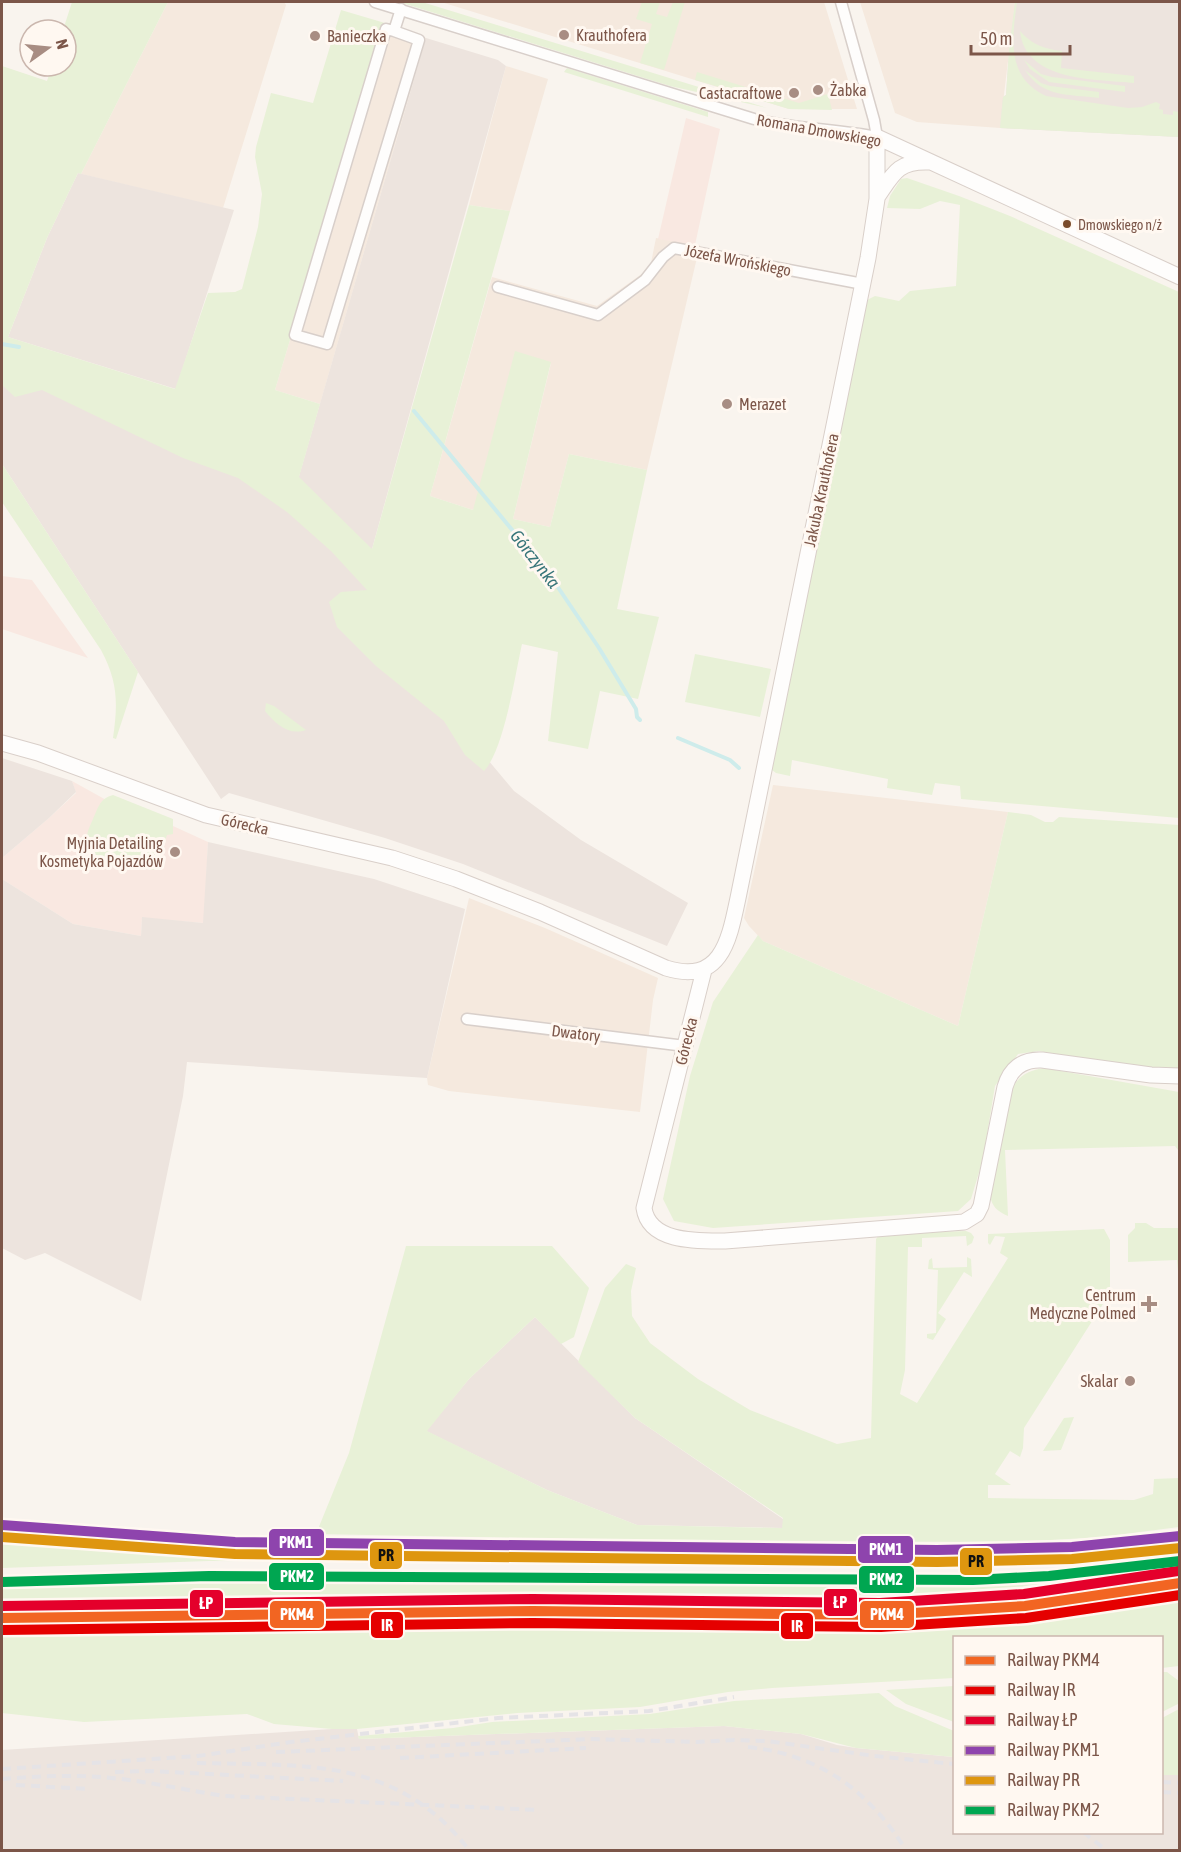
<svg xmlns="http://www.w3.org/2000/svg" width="1181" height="1852" font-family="'Asap Condensed',sans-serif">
<rect width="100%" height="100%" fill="#f9f4ee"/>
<path fill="#f5e9de" d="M168 2H284L286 5 223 208 81 174Z
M441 2H824L857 109H789Z
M860 2H1015L1000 128 917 122 895 113Z
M385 23 426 38 320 404 275 390Z
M506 66 548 79 510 211 469 205Z
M656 238 700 245 647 470 569 454 550 527 513 519 551 363 473 510 430 496 492 277 597 306 650 268Z
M773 785 1008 812 958 1026 763 941 749 926 744 918Z
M469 898 545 928 658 978 653 1000 640 1112 449 1091 428 1085 427 1078Z"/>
<path fill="#f9e8e1" d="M686 118 720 129 695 245 658 239Z
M2 576 32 580 88 658 2 629Z
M72 781 108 801 173 826 208 842 204 923 142 918 141 936 73 924 2 879V858L49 818 76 793Z"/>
<path fill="#ede4de" d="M1015 2H1179V137L1000 128 1003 97 1006 95 1009 50Z
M426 38 498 60 506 66 372 549 473 742 514 791 581 840 688 903 667 946 463 864 385 838 229 793 221 799 2 464V366L299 476Z
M78 173 234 210 176 389 8 337 47 238Z
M2 758 72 781 76 792 49 818 2 858Z
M208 842 374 879 465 909 427 1078 187 1062 183 1096 141 1301 45 1253 25 1260 2 1248V879L73 924 141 936 142 917 203 923Z
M535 1317 635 1418 783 1519V1528L637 1525 547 1490 426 1431 469 1379Z
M724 1726 801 1734 837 1745 856 1748 954 1757V1832H1162V1768L1179 1769V1850H2V1750L332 1729H357L359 1739Z"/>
<path fill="#e8f1d7" d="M72 2H168L81 174 78 173 47 238 8 337 175 389 208 293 235 292 242 289 258 227 262 194 255 157 256 147 271 93 313 103 341 10 385 23 275 390 320 404 299 477 372 549 469 205 510 211 430 496 473 510 515 351 551 362 513 519 550 527 569 454 647 470 617 609 659 617 638 699 600 691 588 749 548 741 558 652 522 644C515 675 504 750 484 771L465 755 444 721 376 666 337 627 329 602 341 592 367 590 331 551 287 512 238 478 183 458 42 390 15 397 2 385V66L47 81 52 66H66V30H63Z
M399 2H422L767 108 670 86Z
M642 2H660L656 14 667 17 673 2H685L664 70 640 63 652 24 636 19Z
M1015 2H1017C1012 39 1006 77 1046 96L1128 108 1142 107 1156 102 1160 104 1159 109 1163 110V114L1173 115V111L1179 112V137L1000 128 1003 97 1006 95 1009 50Z
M1020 31C1032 45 1045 49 1062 51L1061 68 1134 76V83C1096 79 1025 82 1020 31Z
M1024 60 1041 74 1052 77 1125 86V92L1049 82 1030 69Z
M567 68 708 112V117L564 72Z
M1025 70 1041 83 1050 86 1099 92V98C1068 94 1043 98 1025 70Z
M697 72 749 88 746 95 695 80Z
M752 89 799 103 828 94 832 110 789 109 750 97Z
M907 178 959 196 1010 216 1179 292V818L961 799 960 786 935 783 932 795 887 788 888 779 792 760 790 776 776 773 772 770 867 300 875 296 899 301 910 291 956 286 960 205 940 201 920 209 887 208 890 196 901 179Z
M2 464 138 672 116 739 113 738C118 703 118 682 101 650L2 502Z
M695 654 771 669 760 717 685 702Z
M266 703 274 706 306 730C288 736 276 724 265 711Z
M113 795 173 819V834L167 835 155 870C134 867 84 868 87 837 87 831 91 824 93 819 98 808 100 798 113 795Z
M1008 812 1031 815 1045 822H1053L1059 817 1179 825V1071L1095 1061 1039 1051 1018 1054 995 1086 983 1159 971 1199 958 1211 713 1228 674 1221 663 1199 690 1076 713 1002 758 935 763 941 958 1026Z
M1044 1068 1179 1092V1166L1178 1150 1175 1146 1005 1150 1008 1216C997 1211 992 1207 990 1195L1011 1090C1018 1076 1029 1070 1044 1068Z
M1135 1223H1146L1154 1228H1179V1271H1178L1177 1260 1128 1262V1235L1135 1228Z
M1104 1229 1110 1240V1293L1024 1428 1023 1448 1020 1457 1010 1451 995 1474 1011 1485H988V1498L1134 1500 1153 1494 1154 1479 1179 1478V1527L1101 1537 1020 1542 683 1541 316 1534 349 1453 406 1246H552L589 1288 574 1337 561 1344 535 1317 469 1379 427 1431 547 1490 637 1525 782 1528 783 1518 635 1418 578 1362 605 1288 626 1264 636 1268 631 1291 632 1316 650 1343 698 1379 750 1410 837 1444 871 1438 876 1239 880 1234 966 1231 971 1233 974 1237 972 1243 967 1246 966 1236 922 1238V1247H908L905 1370 900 1394 917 1403 1008 1258 1000 1253 1005 1237 995 1236 990 1245 988 1243V1234Z
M967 1257 971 1259 972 1277 964 1272 938 1313 946 1319 933 1340 927 1338V1334L936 1333 938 1270 928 1269 929 1260 932 1258 933 1268 967 1267Z
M1074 1417 1061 1450 1043 1451 1064 1418Z
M2 1543 118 1552 229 1557 724 1564 209 1561 2 1568Z
M1169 1567 1170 1572 1098 1584 952 1599 879 1600 480 1596 94 1601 2 1604V1589L208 1583 954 1587 1059 1581Z
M1179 1589V1666L1162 1668V1638H954V1678L772 1688 728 1692 640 1707 517 1713 357 1729H332L274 1724 247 1714 84 1722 2 1713V1624L355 1619H612L805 1622 879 1620 959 1618 1114 1601Z
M1162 1672H1167L1179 1681 1180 1703 1162 1712Z
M954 1686V1722L906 1704 886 1690Z
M879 1693 895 1706 954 1731V1757L856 1748 801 1734 724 1726 359 1739 358 1736 453 1728 492 1722 650 1714 734 1701Z
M1179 1709V1775H1162V1718Z"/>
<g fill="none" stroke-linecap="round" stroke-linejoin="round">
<path stroke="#ceeceb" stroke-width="4" d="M2 344 19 347
M414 411 551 577 599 648 636 709 637 717 640 720
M678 738 730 760 739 768"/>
<g stroke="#d8cfca" stroke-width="13">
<path id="street" d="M375 2 754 119C794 129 836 129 877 137L874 120 841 2
M394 31 419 40 327 344 295 335 386 29 394 31 401 9
M498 287 598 315 645 280 663 257 674 248 863 284
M467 1019 685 1046"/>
</g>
<g stroke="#d9cfc9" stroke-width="17">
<path id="secondary" d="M878 196C893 174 898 161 928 162
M2 743 38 753 206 815 392 858 456 879 540 912 666 968C721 985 729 941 738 898L868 258 877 199V137L1180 277
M704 970 644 1208C649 1243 698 1241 725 1241L964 1222 977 1214 981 1206 1005 1087C1010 1069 1022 1059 1042 1060L1151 1075 1180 1076"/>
</g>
<use href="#street" stroke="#fefdfc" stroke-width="10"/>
<use href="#secondary" stroke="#fefdfc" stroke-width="15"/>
<path stroke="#e5e3e6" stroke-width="4" stroke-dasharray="9 6" stroke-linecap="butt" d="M748 1747C820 1755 868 1790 906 1850
M276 1752 592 1739 697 1742 734 1740 767 1741 875 1756 954 1764
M400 1758 586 1748
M197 1763C304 1766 396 1756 469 1850
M2 1769 198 1756 291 1742 498 1718 649 1711 734 1697
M115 1772 150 1771 343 1781
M2 1779C41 1776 81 1774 121 1779 156 1783 190 1791 225 1796L539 1810
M1162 1782 1180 1783
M16 1785 89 1789
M1162 1792 1180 1793
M1083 1832 1106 1850"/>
<g stroke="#fff8f1" stroke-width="15">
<path id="rail-1" d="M2 1618 533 1611 880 1615 1025 1606 1180 1583"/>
</g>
<g stroke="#fff8f1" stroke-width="15">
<path id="rail-2" d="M2 1630 533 1623 881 1627 1026 1618 1180 1595"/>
</g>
<g stroke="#fff8f1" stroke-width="15">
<path id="rail-3" d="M2 1606 533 1599 880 1603 1024 1594 1178 1571"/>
</g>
<g stroke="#fff8f1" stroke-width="15">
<path id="rail-4" d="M2 1525 235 1542 937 1550 1072 1547 1180 1536"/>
</g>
<g stroke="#fff8f1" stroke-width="15">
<path id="rail-5" d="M2 1537 235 1554 937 1562 1072 1559 1180 1548"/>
</g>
<g stroke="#fff8f1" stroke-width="15">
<path id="rail-6" d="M2 1582 209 1576 973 1580 1049 1576 1180 1561"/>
</g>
<use href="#rail-1" stroke="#f26522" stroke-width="10"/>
<use href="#rail-2" stroke="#e50000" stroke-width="10"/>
<use href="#rail-3" stroke="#e4002b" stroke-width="10"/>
<use href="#rail-4" stroke="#8e44ad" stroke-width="10"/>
<use href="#rail-5" stroke="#de960f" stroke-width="10"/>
<use href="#rail-6" stroke="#00a651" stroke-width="10"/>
</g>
<g fill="#a88d83" stroke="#fff8f1" stroke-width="2">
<circle cx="564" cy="35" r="6"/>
<circle cx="315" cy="36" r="6"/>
<circle cx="818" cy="90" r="6"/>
<circle cx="794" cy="93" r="6"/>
<circle cx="727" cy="404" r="6"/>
<circle cx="175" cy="852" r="6"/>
<path d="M1146 1295h6v6h6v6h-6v6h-6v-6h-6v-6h6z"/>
<circle cx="1130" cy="1381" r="6"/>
</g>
<circle fill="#7a4b2a" stroke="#fff8f1" stroke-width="2" cx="1067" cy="224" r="5"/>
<g text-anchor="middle" stroke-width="6" stroke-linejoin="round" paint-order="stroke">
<g font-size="14" fill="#7c5649" stroke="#fff8f1" text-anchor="start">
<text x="1078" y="230">Dmowskiego n/ż</text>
</g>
<g font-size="16" fill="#7c5649" stroke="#fff8f1" text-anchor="start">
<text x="576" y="41">Krauthofera</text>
<text x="327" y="42">Banieczka</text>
<text x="830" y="96">Żabka</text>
<text x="782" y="99" text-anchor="end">Castacraftowe</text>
<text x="739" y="410">Merazet</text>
<text x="163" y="849" text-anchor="end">Myjnia Detailing<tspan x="163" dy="18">Kosmetyka Pojazdów</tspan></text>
<text x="1136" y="1301" text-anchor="end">Centrum<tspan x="1136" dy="18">Medyczne Polmed</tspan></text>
<text x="1118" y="1387" text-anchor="end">Skalar</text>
</g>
<g font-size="16" fill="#7c5649" stroke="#fff8f1">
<text transform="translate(819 130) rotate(10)" y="6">Romana Dmowskiego</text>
<text transform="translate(738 260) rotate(11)" y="6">Józefa Wrońskiego</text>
<text transform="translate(821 490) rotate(-78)" y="6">Jakuba Krauthofera</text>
<text transform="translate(245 824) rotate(13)" y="6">Górecka</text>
<text transform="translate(576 1033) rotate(7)" y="6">Dwatory</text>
<text transform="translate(686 1041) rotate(-76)" y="6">Górecka</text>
</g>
<g font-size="18" font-style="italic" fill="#38767a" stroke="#fff8f1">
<text transform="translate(535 559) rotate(52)" y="6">Górczynka</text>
</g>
</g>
<g stroke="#fff8f1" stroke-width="2">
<rect x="268" y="1528" width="57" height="29" rx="6" fill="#8e44ad"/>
<rect x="857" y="1535" width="57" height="29" rx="6" fill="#8e44ad"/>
<rect x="369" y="1541" width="34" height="29" rx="6" fill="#de960f"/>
<rect x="959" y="1547" width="34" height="29" rx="6" fill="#de960f"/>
<rect x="268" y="1562" width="57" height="29" rx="6" fill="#00a651"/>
<rect x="858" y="1565" width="57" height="29" rx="6" fill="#00a651"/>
<rect x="823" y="1588" width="35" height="29" rx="6" fill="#e4002b"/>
<rect x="189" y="1589" width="35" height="29" rx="6" fill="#e4002b"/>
<rect x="269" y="1600" width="56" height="29" rx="6" fill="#f26522"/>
<rect x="859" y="1600" width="56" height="29" rx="6" fill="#f26522"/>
<rect x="370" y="1611" width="34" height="28" rx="6" fill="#e50000"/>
<rect x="780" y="1612" width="34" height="28" rx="6" fill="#e50000"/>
</g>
<g font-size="16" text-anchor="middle" font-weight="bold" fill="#fff">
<text x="296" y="1548">PKM1</text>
<text x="886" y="1555">PKM1</text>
<text x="297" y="1582">PKM2</text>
<text x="886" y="1585">PKM2</text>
<text x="840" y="1608">ŁP</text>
<text x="206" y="1609">ŁP</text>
<text x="297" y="1620">PKM4</text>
<text x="887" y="1620">PKM4</text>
<text x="387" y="1631">IR</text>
<text x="797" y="1632">IR</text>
</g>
<g font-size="16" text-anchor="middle" font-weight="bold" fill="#111">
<text x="386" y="1561">PR</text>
<text x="976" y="1567">PR</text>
</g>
<rect width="1181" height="1852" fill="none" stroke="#7c5649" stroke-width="6"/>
<rect x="953" y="1636" width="210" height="198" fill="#fff8f1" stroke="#cbb7ae" stroke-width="1.5"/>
<rect x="965" y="1656" width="30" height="9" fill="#f26522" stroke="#cbb7ae" stroke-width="1.5"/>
<text x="1007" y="1666" font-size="18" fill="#7c5649">Railway PKM4</text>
<rect x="965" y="1686" width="30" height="9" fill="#e50000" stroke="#cbb7ae" stroke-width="1.5"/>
<text x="1007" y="1696" font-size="18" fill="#7c5649">Railway IR</text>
<rect x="965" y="1716" width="30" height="9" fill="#e4002b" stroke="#cbb7ae" stroke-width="1.5"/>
<text x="1007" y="1726" font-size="18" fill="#7c5649">Railway ŁP</text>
<rect x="965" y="1746" width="30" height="9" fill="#8e44ad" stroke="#cbb7ae" stroke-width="1.5"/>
<text x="1007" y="1756" font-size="18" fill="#7c5649">Railway PKM1</text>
<rect x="965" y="1776" width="30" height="9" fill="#de960f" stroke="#cbb7ae" stroke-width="1.5"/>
<text x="1007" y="1786" font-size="18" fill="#7c5649">Railway PR</text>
<rect x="965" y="1806" width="30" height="9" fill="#00a651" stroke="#cbb7ae" stroke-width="1.5"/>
<text x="1007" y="1816" font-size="18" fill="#7c5649">Railway PKM2</text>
<g transform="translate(48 48) rotate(75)"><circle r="28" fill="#fff8f1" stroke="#cbb7ae" stroke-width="1.5"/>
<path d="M0-4.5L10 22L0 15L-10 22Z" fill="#a88d83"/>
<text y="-9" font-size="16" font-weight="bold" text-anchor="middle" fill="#7c5649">N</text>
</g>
<path d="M971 45v9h99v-9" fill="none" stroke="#7c5649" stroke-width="3"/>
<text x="980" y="45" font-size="18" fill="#7c5649" stroke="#fff8f1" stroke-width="4.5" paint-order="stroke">50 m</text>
</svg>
